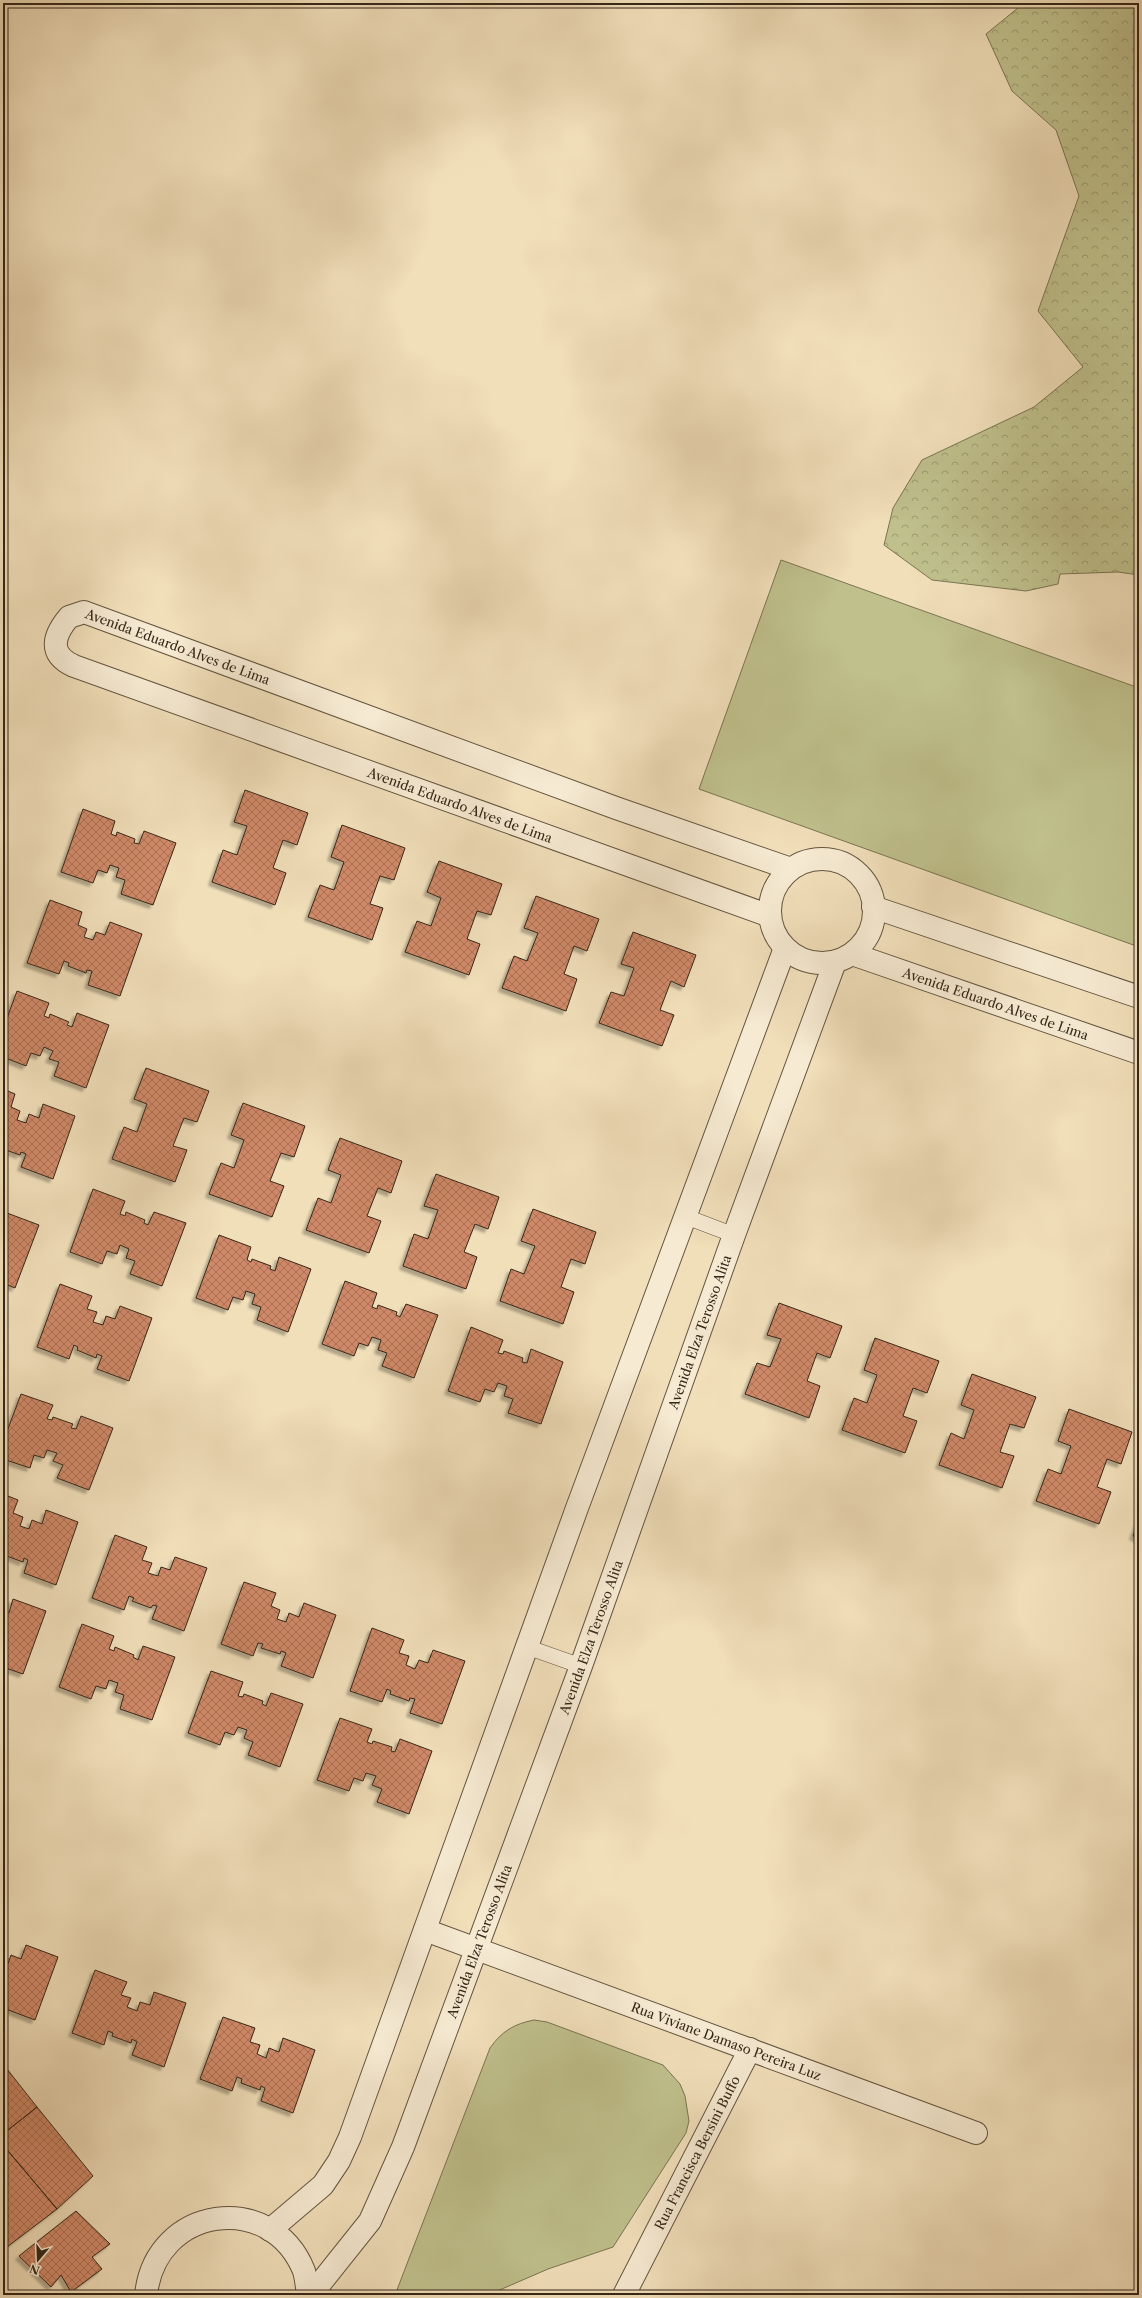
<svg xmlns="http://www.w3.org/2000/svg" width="1142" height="2298" font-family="'Libre Caslon Text',serif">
<defs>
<pattern id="forest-crowns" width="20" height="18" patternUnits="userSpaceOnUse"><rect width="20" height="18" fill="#bfc08c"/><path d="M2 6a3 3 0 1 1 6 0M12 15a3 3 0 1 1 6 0" fill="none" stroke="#9c9c71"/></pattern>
<pattern id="building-cross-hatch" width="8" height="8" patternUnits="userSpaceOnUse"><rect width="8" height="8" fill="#d08967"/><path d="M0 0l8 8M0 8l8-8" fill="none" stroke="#aa7054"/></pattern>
<filter id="shadow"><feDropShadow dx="-3.5" dy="3.5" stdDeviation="1" flood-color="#0004"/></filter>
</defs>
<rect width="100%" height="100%" fill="#f1dfba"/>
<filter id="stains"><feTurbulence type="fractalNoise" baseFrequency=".005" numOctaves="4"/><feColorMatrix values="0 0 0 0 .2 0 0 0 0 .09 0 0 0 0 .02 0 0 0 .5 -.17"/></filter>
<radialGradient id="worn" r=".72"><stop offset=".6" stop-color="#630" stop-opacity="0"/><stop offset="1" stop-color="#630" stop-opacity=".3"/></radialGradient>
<path fill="url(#forest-crowns)" stroke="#7a7452" d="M1024 3H1139V575L1118 572 1060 574 1058 584 1026 591 932 580 884 545 893 508 922 460 1034 407 1083 367 1038 311 1079 196 1056 130 1012 91 986 34Z"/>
<path fill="#bfc08c" stroke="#7a7452" d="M781 560 1139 688V947L699 789Z
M534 2020 547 2022 663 2065 680 2084 685 2096 689 2121 686 2133 613 2247 548 2269 488 2295H395L490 2048C502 2031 514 2024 534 2020Z"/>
<path fill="url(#building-cross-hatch)" stroke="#362718" filter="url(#shadow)" d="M245 790 308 813 297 845 283 840 273 868 286 873 275 905 212 882 223 850 237 855 247 826 234 822Z
M83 809 115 821 111 834 116 836 117 832 135 839 134 843 139 844 144 831 176 843 153 905 121 894 125 880 116 877 119 868 110 865 107 873 98 870 93 883 61 872Z
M342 825 405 848 394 880 380 876 370 904 383 908 372 940 308 917 320 885 334 890 344 862 331 857Z
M439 861 502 884 491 915 477 911 467 939 480 944 469 975 405 952 417 921 431 926 441 898 427 892Z
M536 896 599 919 587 951 574 946 564 974 577 979 566 1011 502 988 514 956 527 961 538 933 524 928Z
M50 900 82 912 78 925 87 929 84 937 93 940 96 932 105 935 110 922 142 934 120 996 88 985 92 971 87 970 86 973 68 966 69 963 64 961 59 974 27 963Z
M633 932 696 955 684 987 671 981 660 1010 674 1015 662 1046 599 1023 611 992 624 996 634 968 621 964Z
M17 991 49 1003 44 1016 49 1018 50 1014 69 1022 67 1025 72 1027 77 1013 109 1025 86 1088 54 1076 59 1062 49 1059 53 1051 44 1047 40 1056 31 1053 26 1066 3 1057V1029Z
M146 1068 209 1091 197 1122 184 1118 173 1146 187 1150 175 1182 112 1159 124 1127 137 1132 147 1104 134 1099Z
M3 1089 15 1094 11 1107 20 1111 17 1120 26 1123 29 1114 39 1118 43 1104 75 1116 53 1179 21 1167 26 1154 21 1152 20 1155 3 1149Z
M243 1103 305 1126 294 1157 281 1153 270 1181 284 1186 272 1217 209 1194 221 1163 234 1168 244 1140 231 1135Z
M340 1138 402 1161 391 1193 378 1188 367 1216 381 1221 369 1253 306 1230 318 1198 331 1203 341 1175 328 1170Z
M436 1174 499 1197 488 1229 475 1224 464 1252 477 1257 466 1289 403 1266 414 1234 428 1239 438 1210 424 1206Z
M93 1189 125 1201 120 1214 125 1216 126 1212 145 1220 144 1223 148 1225 154 1212 186 1223 162 1286 130 1274 135 1261 126 1258 129 1249 120 1245 117 1254 107 1251 102 1264 70 1252Z
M533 1209 596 1232 585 1264 571 1259 561 1287 574 1292 563 1324 500 1301 511 1269 524 1274 535 1246 521 1241Z
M7 1213 39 1225 15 1288 3 1283V1222Z
M219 1235 251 1247 247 1260 251 1262 252 1259 271 1266 270 1269 275 1271 279 1257 311 1269 288 1332 257 1320 261 1307 252 1304 255 1294 246 1291 243 1300 233 1297 228 1310 196 1298Z
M345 1281 377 1293 372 1307 377 1309 378 1305 397 1312 396 1315 400 1317 406 1304 438 1315 414 1378 382 1366 387 1353 378 1350 381 1340 372 1337 368 1346 359 1343 354 1356 322 1344Z
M60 1284 92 1296 87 1309 97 1312 93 1322 103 1325 106 1316 115 1319 120 1306 152 1318 129 1381 97 1369 102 1356 97 1354 96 1358 77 1350 78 1347 74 1345 69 1359 37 1347Z
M779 1303 842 1326 830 1358 817 1353 807 1381 820 1386 809 1418 745 1394 757 1363 770 1367 781 1339 767 1335Z
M471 1327 503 1340 498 1353 503 1354 504 1351 523 1358 522 1362 527 1363 531 1349 563 1362 541 1424 508 1413 513 1399 504 1396 507 1386 498 1383 494 1392 485 1389 480 1402 448 1391Z
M875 1338 939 1361 927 1393 913 1388 903 1416 917 1421 905 1453 842 1430 854 1398 867 1403 877 1375 864 1370Z
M972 1374 1036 1397 1024 1428 1010 1424 1000 1452 1014 1456 1002 1488 939 1465 951 1433 964 1439 974 1410 961 1405Z
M21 1394 53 1405 47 1419 52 1420 53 1417 73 1424 71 1428 76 1429 81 1416 113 1428 89 1490 57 1478 63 1465 53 1461 57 1453 47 1450 44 1458 34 1455 30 1468 3 1459V1442Z
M1069 1409 1132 1432 1121 1464 1107 1459 1097 1487 1111 1492 1099 1524 1036 1501 1048 1469 1061 1474 1071 1446 1058 1441Z
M3 1494 18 1500 13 1513 23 1517 20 1526 29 1529 32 1520 42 1524 46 1510 78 1522 56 1585 24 1573 28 1560 24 1558 23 1562 4 1555Z
M1139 1520V1539L1133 1536Z
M115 1535 147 1547 142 1560 152 1563 148 1573 158 1576 161 1567 170 1570 175 1557 207 1568 184 1631 152 1619 157 1606 153 1605 151 1608 132 1601 134 1598 129 1596 124 1610 92 1598Z
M244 1582 276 1593 271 1606 280 1610 277 1619 286 1622 289 1613 299 1617 304 1603 336 1615 313 1678 281 1666 286 1653 281 1651 280 1654 261 1648 263 1644 258 1643 253 1656 221 1644Z
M13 1599 46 1611 23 1674 3 1667V1607L6 1608 5 1611 9 1613Z
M82 1624 114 1636 109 1649 114 1651 115 1647 134 1655 133 1657 138 1660 143 1646 175 1657 152 1720 120 1709 124 1695 115 1692 118 1683 109 1680 106 1689 96 1686 91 1699 59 1687Z
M372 1628 404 1640 399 1653 409 1656 406 1665 415 1669 419 1660 428 1663 433 1650 465 1661 442 1724 410 1713 415 1699 410 1698 409 1701 390 1694 391 1691 387 1689 382 1702 350 1691Z
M211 1671 243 1682 238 1696 243 1697 244 1694 263 1701 262 1704 266 1706 271 1693 303 1704 280 1767 248 1755 253 1742 244 1738 247 1730 238 1727 234 1735 225 1732 220 1745 188 1733Z
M340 1718 372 1729 367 1742 372 1744 373 1741 392 1747 391 1751 395 1752 400 1739 432 1751 409 1814 377 1802 382 1789 372 1785 376 1776 366 1773 363 1781 354 1778 349 1791 317 1780Z
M26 1945 58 1957 35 2020 3 2008 8 1995 3 1994V1962L8 1964 11 1955 21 1959Z
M95 1970 127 1982 121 1995 131 1998 127 2007 137 2011 140 2002 150 2005 154 1992 186 2003 164 2067 132 2055 137 2042 132 2039 131 2043 112 2036 113 2033 108 2031 104 2045 72 2033Z
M223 2017 255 2028 250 2042 260 2045 257 2054 266 2058 269 2048 279 2052 283 2038 315 2050 293 2113 261 2101 265 2088 261 2086 260 2090 241 2083 242 2079 237 2077 232 2091 200 2079Z
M3 2064 37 2107 3 2134Z
M37 2107 93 2176 57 2209 3 2145V2134Z
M3 2145 57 2209 3 2250Z
M76 2211 110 2244 92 2257 102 2269 71 2292 61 2275 51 2287 19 2256Z"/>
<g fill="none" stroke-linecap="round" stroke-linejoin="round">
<g stroke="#655540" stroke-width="16">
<path id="lane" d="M684 1216 734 1235
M527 1647 581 1666"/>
</g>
<g stroke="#655540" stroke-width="24">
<g id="street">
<circle cx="822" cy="911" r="52"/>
<path d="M873 907 1139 997"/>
<path id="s1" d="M770 916 74 666C48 654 53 636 69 617L84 612 616 808 791 869"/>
<path id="s2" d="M852 954 1139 1053"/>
<path id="s3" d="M425 1930 976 2133"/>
<path d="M270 2230 323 2185 339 2161 350 2137 577 1508 785 948"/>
<path d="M146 2295C155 2206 271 2189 304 2271 306 2278 307 2287 308 2295"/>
<path id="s4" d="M311 2295 370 2221 403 2147 581 1666 734 1235 835 962"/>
<path id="s5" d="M624 2295 750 2049"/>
</g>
</g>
<use href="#lane" stroke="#f6ead2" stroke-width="15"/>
<use href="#street" stroke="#f6ead2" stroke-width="22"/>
</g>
<g text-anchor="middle" stroke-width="3.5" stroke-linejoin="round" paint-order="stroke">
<g font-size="13" fill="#362718" stroke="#f6ead2">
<text dy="5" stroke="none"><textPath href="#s1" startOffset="916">Avenida Eduardo Alves de Lima</textPath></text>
<text transform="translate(460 805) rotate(20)" y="5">Avenida Eduardo Alves de Lima</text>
<text dy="5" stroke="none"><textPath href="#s2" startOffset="152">Avenida Eduardo Alves de Lima</textPath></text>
<text dy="5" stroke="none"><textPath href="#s4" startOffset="1043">Avenida Elza Terosso Alita</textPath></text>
<text dy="5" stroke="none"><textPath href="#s4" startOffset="719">Avenida Elza Terosso Alita</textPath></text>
<text dy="5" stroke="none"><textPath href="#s4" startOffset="395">Avenida Elza Terosso Alita</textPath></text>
<text dy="5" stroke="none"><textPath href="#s3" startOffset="321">Rua Viviane Damaso Pereira Luz</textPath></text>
<text dy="5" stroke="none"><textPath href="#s5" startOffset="160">Rua Francisca Bersini Buffo</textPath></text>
</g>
</g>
<rect width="1142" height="2298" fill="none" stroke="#f1dfba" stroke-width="16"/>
<rect x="4" y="4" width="1134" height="2290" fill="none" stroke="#362718" stroke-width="2"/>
<rect x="8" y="8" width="1126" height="2282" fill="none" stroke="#362718"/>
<g transform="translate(38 2260) rotate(199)" stroke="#f6ead2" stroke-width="3" paint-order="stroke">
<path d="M0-3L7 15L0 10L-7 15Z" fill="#362718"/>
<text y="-6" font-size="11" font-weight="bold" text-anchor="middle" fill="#362718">N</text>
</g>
<rect width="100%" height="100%" filter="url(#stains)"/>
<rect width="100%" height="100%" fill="url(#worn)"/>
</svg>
